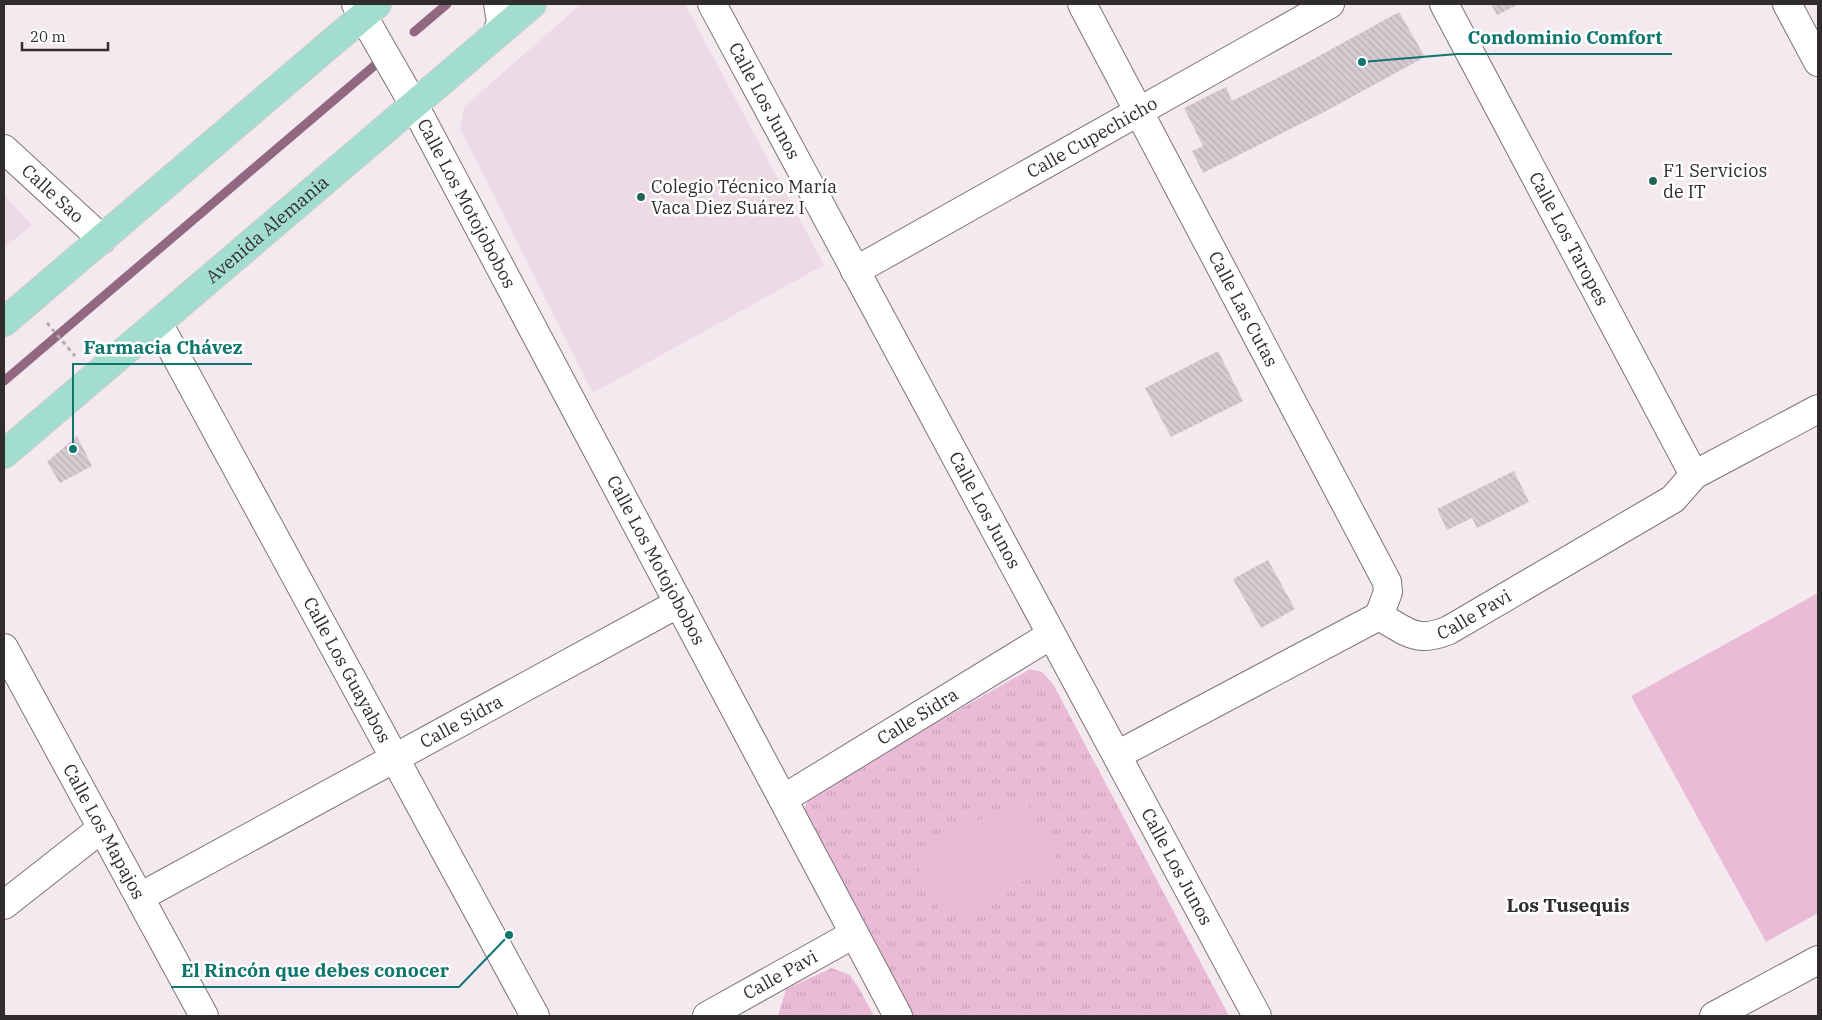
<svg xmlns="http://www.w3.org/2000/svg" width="1822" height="1020" font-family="'IBM Plex Serif',serif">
<defs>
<pattern id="grass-tufts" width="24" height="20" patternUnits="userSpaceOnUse" patternTransform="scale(1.25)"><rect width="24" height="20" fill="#e9bbd7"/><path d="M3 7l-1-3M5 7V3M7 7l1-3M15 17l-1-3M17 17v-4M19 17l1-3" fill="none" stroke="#c8a1b9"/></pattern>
<pattern id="building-back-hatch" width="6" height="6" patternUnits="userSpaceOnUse" patternTransform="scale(1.25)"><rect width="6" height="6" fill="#d7cbd2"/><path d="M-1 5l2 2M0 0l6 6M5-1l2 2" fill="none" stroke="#b9afb5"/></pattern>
</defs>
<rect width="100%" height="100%" fill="#f5e9f0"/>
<path fill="#eddae5" d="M581 4H685L824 265 593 393 460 129 464 107Z
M4 195 32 225 4 248Z"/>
<path fill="url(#grass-tufts)" d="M1030 669 1042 672 1053 684 1229 1016H908L802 819 806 804 815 792Z
M832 968 850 975 860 990 874 1016H778L786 989Z"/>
<path fill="#e9bbd7" d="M1818 593V913L1766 942 1631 696Z
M1025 798 1058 865 944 920 911 852Z"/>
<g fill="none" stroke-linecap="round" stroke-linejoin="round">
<path stroke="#916782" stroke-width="9" d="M414 32 447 4
M4 381 374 66"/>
</g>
<path fill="url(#building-back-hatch)" d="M1491 4H1519L1497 15Z
M1399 12 1425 57 1324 112 1203 173 1192 151 1203 146 1184 108 1226 87 1232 101 1299 67Z
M1218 351 1243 401 1171 437 1145 388Z
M77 436 92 466 60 483 47 462Z
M1514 471 1529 502 1477 528 1472 518 1447 530 1437 509Z
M1268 560 1295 609 1261 628 1233 579Z"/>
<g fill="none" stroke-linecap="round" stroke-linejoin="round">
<g stroke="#7d7379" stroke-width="30">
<g id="minor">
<path id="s1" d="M356 4 414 105 898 1016"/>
<path id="s2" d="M712 4 1257 1016"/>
<path id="s3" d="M1082 4 1387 582 1388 592 1379 616"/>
<path id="s4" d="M1444 4 1694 475"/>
<path d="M1787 4 1818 62"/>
<path d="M497 33 501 22 498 4"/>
<path id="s5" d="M4 149 102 239"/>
<path id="s6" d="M855 271 1330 4"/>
<path id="s7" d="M158 323 535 1016"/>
<path id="s8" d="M1379 616C1408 632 1416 644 1449 630L1673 499 1694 475 1818 409"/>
<path id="s9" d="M4 648 204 1016"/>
<path d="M1117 755 1379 616"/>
<path id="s10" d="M783 799 1051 635"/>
<path id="s11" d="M140 897 679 603"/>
<path d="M4 905 102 828"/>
<path id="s12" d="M707 1016 854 934"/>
<path d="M1714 1016 1818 960"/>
</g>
</g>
<g stroke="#cecdcd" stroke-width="30">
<g id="major">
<path d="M4 322 377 4"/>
<path id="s13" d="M4 454 532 4"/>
</g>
</g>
<path stroke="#b2a9ae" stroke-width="3" stroke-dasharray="4 4" stroke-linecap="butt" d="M47 323 75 356"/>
<use href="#minor" stroke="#fff" stroke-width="28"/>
<use href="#major" stroke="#a3ddce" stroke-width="28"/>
</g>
<g fill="#236555" stroke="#fff" stroke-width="2">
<circle cx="1653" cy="181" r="5"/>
<circle cx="641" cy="197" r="5"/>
</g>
<g text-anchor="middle" stroke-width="5" stroke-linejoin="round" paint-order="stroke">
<g font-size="18" fill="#312d2f" stroke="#fff">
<text dy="6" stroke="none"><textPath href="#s2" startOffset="110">Calle Los Junos</textPath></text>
<text dy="6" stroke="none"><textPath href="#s6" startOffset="272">Calle Cupechicho</textPath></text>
<text dy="6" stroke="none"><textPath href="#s5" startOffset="66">Calle Sao</textPath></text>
<text dy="6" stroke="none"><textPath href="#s1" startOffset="228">Calle Los Motojobobos</textPath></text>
<text dy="6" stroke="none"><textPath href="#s13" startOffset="346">Avenida Alemania</textPath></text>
<text dy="6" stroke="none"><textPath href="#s4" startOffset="266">Calle Los Taropes</textPath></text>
<text dy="6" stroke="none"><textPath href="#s3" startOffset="345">Calle Las Cutas</textPath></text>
<text dy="6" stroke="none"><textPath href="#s2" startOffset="575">Calle Los Junos</textPath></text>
<text dy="6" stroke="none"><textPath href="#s1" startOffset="632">Calle Los Motojobobos</textPath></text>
<text dy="6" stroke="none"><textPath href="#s8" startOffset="105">Calle Pavi</textPath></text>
<text dy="6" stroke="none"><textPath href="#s7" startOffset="395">Calle Los Guayabos</textPath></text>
<text dy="6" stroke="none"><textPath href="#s10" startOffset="158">Calle Sidra</textPath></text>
<text dy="6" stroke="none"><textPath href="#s11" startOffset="366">Calle Sidra</textPath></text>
<text dy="6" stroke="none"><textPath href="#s9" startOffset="209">Calle Los Mapajos</textPath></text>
<text dy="6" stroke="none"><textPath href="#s2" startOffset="980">Calle Los Junos</textPath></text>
<text dy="6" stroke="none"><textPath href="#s12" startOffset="84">Calle Pavi</textPath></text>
</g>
<g font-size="18" fill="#312d2f" stroke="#fff" text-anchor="start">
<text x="1663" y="177">F1 Servicios<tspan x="1663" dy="21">de IT</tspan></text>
<text x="651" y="193">Colegio Técnico María<tspan x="651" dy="21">Vaca Diez Suárez I</tspan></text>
</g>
<g font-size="19" font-weight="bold" fill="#312d2f" stroke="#fff">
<text x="1568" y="912">Los Tusequis</text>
</g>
</g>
<path fill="none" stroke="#0f766e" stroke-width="2" d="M1362 62L1457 54H1672M73 449L73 364H252M509 935L459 987H171"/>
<g fill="#0f766e" stroke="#fff" stroke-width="2">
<circle cx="1362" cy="62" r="5"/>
<circle cx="73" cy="449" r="5"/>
<circle cx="509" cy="935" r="5"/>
</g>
<g font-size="19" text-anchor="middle" font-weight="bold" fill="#0f766e" stroke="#fff" stroke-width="5" stroke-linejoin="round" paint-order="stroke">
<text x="1565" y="44">Condominio Comfort</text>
<text x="163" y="354">Farmacia Chávez</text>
<text x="315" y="977">El Rincón que debes conocer</text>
</g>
<rect width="1822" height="1020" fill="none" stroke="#312d2f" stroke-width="10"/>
<path d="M22 42v8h86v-8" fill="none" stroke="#312d2f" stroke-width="2.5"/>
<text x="30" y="42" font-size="15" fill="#312d2f" stroke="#ffffff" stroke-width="4" paint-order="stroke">20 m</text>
</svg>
